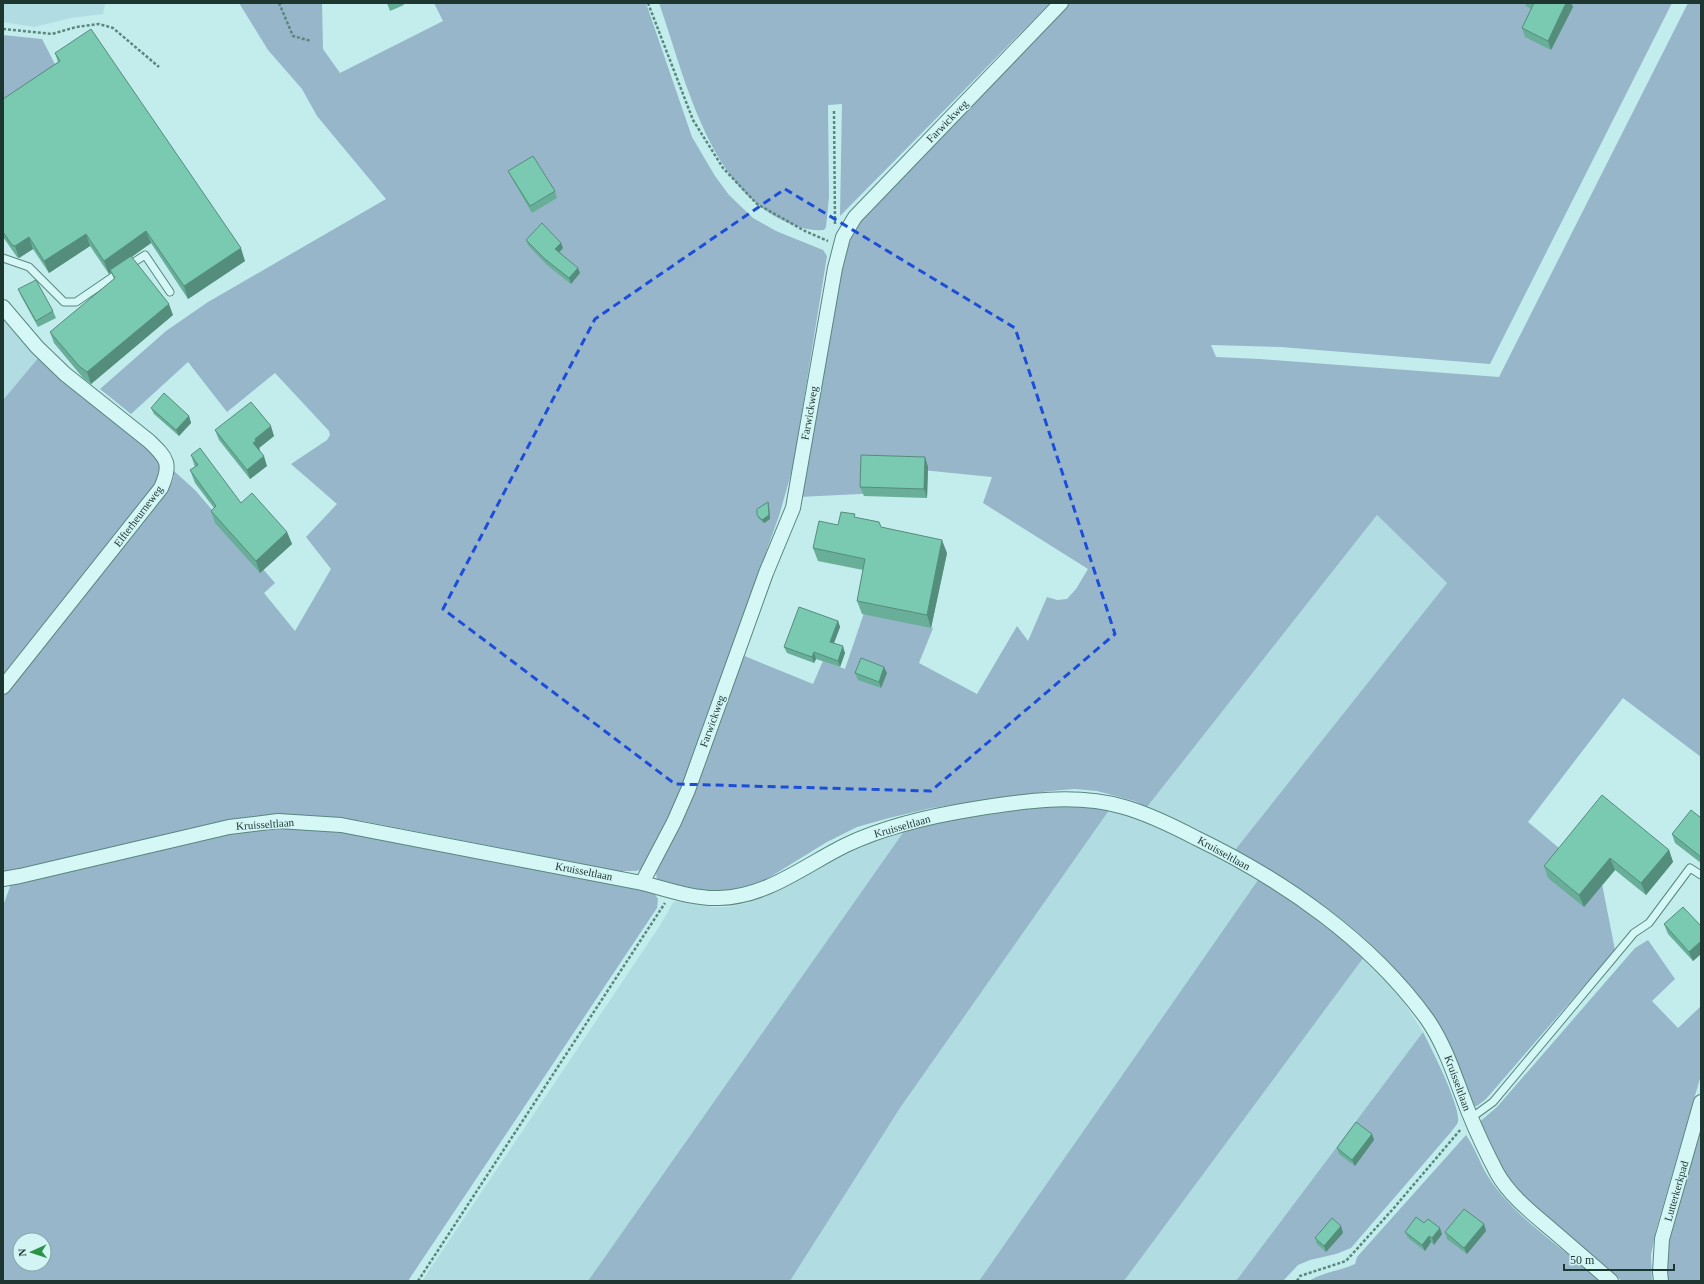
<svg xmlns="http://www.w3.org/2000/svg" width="1704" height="1284" font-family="Georgia,serif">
<rect width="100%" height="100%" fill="#c2edec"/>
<path fill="#b0dce2" d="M3 3H105L103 14 71 18 34 27 3 22Z
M3 316 39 357 3 400Z
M1377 515 1447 583 1235 850 1174 819 1147 807Z
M1110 809 1134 816 1172 833 1236 866 1258 880 979 1281H790L900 1108Z
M907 827 588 1281H422L659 927 673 903 676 901 713 907H729L747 903 766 895 840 852Z
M1364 957 1398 993 1423 1032 1236 1281H1124Z"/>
<path fill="#97b6ca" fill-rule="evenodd" d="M239 3H322L323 49 340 73 443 21 434 3H646L692 137 715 176 729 195 753 218 776 231 823 250 827 256 793 467 779 516 669 822 643 869 636 871H619L363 821 316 816 284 815 251 817 222 822 3 873V696L158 501C165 492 175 484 174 471L195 490 275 583 264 593 295 631 331 569 306 537 337 504 291 464 327 440 330 435 329 431 275 373 227 412 188 362 131 414 100 389 166 331 208 302 386 199 317 116 302 89 268 50Z
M659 3H1050L840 216 842 104 828 105 829 197 826 227 824 230C807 231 793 226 778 218 706 179 684 74 659 3Z
M1068 3H1672L1490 364 1281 347 1211 345 1216 357 1260 359 1499 377 1688 3H1701V757L1623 698 1528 822 1602 884 1615 950 1486 1099 1477 1106H1472C1461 1083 1450 1060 1439 1038 1433 1027 1429 1015 1423 1005 1376 936 1306 889 1235 850L1447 583 1377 515 1147 807 1134 801 1097 791 1075 789 1050 791 932 808 889 818 857 827 827 842 770 877 746 890 713 893 657 880 656 873 684 817 742 655 813 684 823 661 845 669 864 613 933 628 919 663 977 694 1017 626 1028 641 1047 597 1057 600 1067 599 1076 589 1088 569 983 503 992 477 902 468 900 492 799 497 839 269 858 217Z
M3 35 42 39 58 70 3 107Z
M39 357 147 444C163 466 165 469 149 493L3 677V400Z
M1049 802 1110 809 900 1108 790 1281H588L907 827Z
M269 827 338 829 646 888 654 893 658 899 657 908 408 1281H3V906L11 884 190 841ZM20 1240H44V1264H20Z
M1258 880C1296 903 1330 927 1364 957L1124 1281H979Z
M1648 940 1675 979 1652 1001 1678 1028 1701 1006V1075L1656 1230 1651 1255 1652 1281H1622L1541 1217 1508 1180 1477 1124 1497 1107 1635 948Z
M1423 1032C1431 1048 1461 1106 1458 1122 1457 1125 1453 1129 1451 1132L1351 1248 1336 1254 1310 1260 1298 1265 1283 1281H1236Z
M1701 1118V1281H1665L1666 1241Z
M1466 1135C1476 1149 1481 1167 1491 1181 1517 1219 1567 1252 1603 1281H1309C1323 1272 1340 1271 1355 1264L1357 1257Z"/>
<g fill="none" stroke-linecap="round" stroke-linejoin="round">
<g stroke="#5a867e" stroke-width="9">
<path id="lane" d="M3 258 29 267 64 302H76L120 272
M128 266 145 255 170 292
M1471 1118 1493 1102 1634 933 1649 923 1690 868 1701 875"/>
</g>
<g stroke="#5a867e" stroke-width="16">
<path id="street" d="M3 307 37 347 65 374 149 441C167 458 172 464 161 488L3 687
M3 879 20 876 229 827 278 821 341 825 642 883C666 889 693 899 719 898 767 897 805 865 846 845 886 826 930 816 974 809 1023 801 1076 793 1124 807 1149 814 1173 826 1196 838 1283 880 1370 940 1427 1019 1447 1048 1456 1081 1469 1113 1477 1133 1487 1154 1497 1173 1510 1196 1532 1213 1552 1230 1572 1247 1591 1264 1611 1281
M642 883 674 822 688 790 766 573 793 508 835 268 843 237 855 217 1061 3
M1661 1281 1660 1272 1662 1239 1701 1102"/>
</g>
<path stroke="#5a867e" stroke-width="2.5" stroke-dasharray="3 2" stroke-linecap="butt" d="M279 3 293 36 311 41
M648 3 693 120 723 168 757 204 805 231 828 241
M3 29 52 34 76 27 99 24 113 28 159 67
M834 111 835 224
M418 1281 665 903
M1297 1281 1300 1276 1346 1261 1393 1209 1461 1129"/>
<use href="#lane" stroke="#d5f8f7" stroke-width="7"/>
<use href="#street" stroke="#d5f8f7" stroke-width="14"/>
</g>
<path fill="#68ae98" d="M387 3H403L404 5 390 11Z
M1525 3H1571L1573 7 1551 50 1525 37 1522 28 1531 9 1526 6Z
M55 53 245 261 188 299 151 243 131 257 173 315 91 384 83 378 54 343 50 332 114 279 111 272 109 274 90 246 49 273 33 249 19 258 17 257 3 237V99L58 62Z
M508 171 555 191 557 198 532 213 511 177Z
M526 240 561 243 563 248 560 252 580 273 571 284 547 265 528 245Z
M18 289 53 311 56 318 38 327 21 296Z
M151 408 189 416 191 423 179 436 154 414Z
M215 430 274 436 259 448 260 450 259 451 267 466 250 479 219 440Z
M191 455 241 503 287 532 292 544 260 573 215 523 211 511 214 508 195 483 190 470 195 467Z
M925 457 928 467 927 498 864 496 860 487Z
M768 502 769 506 770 519 764 523 758 518 757 515Z
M856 518 947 553 931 628 862 614 857 601 863 570 818 561 813 548 838 525Z
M838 621 840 627 834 643 845 653 840 667 816 659 814 663 787 653 784 647Z
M855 673H887L881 688 858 680Z
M1701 816V863L1675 843 1672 834Z
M1669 850 1673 862 1646 895 1615 870 1584 907 1548 878 1544 866Z
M1664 924 1701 926V954L1693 961 1668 934Z
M1372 1134 1374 1140 1355 1166 1339 1154 1337 1148Z
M1484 1224 1486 1231 1467 1254 1447 1239 1445 1232Z
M1341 1226 1343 1233 1326 1252 1317 1244 1315 1238Z
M1405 1232 1442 1234 1434 1245 1431 1242 1425 1251 1408 1238Z"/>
<path fill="#558d7c" d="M1566 3H1571L1573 7 1551 50 1548 41Z
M146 231 151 243 111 272 110 270 111 272 109 274 104 261Z
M86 234 90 246 49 273 44 261Z
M29 237 33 249 19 258 15 246Z
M561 243 563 248 557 254 555 249Z
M241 248 245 261 188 299 184 286Z
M578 268 580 273 571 284 569 278Z
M169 304 173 315 91 384 87 372Z
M189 416 191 423 179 436 176 430Z
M271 426 274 436 259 448 260 450 257 453 253 443 255 439Z
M264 456 267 466 250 479 247 470Z
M925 457 928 467 927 498 924 489Z
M768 502 769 506 770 519 764 523 762 520Z
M287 532 292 544 260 573 256 561Z
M942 540 947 553 931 628 927 615Z
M838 621 840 627 832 648 830 642Z
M843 646 845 653 840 667 838 661Z
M814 652 816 659 814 663 812 657Z
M884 667 887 673 881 688 879 682Z
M1669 850 1673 862 1646 895 1641 883Z
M1610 858 1615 870 1584 907 1579 895Z
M1701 941V954L1693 961 1689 952Z
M1372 1134 1374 1140 1355 1166 1352 1160Z
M1484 1224 1486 1231 1467 1254 1464 1248Z
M1341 1226 1343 1233 1326 1252 1324 1246Z
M1440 1228 1442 1234 1434 1245 1432 1238Z
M1429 1236 1431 1242 1425 1251 1422 1245Z"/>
<path fill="#79cab1" stroke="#558d7c" d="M1534 3H1566L1548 41 1522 28Z
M91 29 241 248 184 286 146 231 104 261 86 234 44 261 29 237 15 246 12 245 3 232V99L60 61 55 53Z
M533 156 555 191 530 206 508 171Z
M542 223 561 243 555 249 578 268 569 278 545 259 526 240Z
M131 256 169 304 87 372 79 366 50 332 115 278 110 270Z
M36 280 53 311 36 321 18 289Z
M164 393 189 416 176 430 151 408Z
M251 402 271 426 255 439 256 441 253 443 264 456 247 470 215 430Z
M200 448 241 503 252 493 287 532 256 561 211 511 216 506 190 470 198 465 191 455Z
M861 455 925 457 924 489 860 487Z
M768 502 769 515 762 520 757 515V509Z
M841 512 855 514 854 517 879 522 881 527 942 540 927 615 857 601 865 559 813 548 819 521 838 525Z
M799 607 838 621 830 642 843 646 838 661 814 652 812 657 784 647Z
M861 658 884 667 879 682 855 673Z
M1602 795 1669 850 1641 883 1610 858 1579 895 1544 866Z
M1691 810 1700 817 1701 816V857L1672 834Z
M1683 907 1701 926V941L1689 952 1664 924Z
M1356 1122 1372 1134 1352 1160 1337 1148Z
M1464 1209 1484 1224 1464 1248 1445 1232Z
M1416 1217 1424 1223 1428 1219 1440 1228 1432 1238 1429 1236 1422 1245 1405 1232Z
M1332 1218 1341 1226 1324 1246 1315 1238Z"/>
<path fill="none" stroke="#1d4ed8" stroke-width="3" stroke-dasharray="8 5" stroke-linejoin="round" d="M785 189 1015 328 1115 634 931 791 675 784 443 609 595 319Z"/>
<g text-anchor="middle" stroke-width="3" stroke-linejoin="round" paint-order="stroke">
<g font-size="11" fill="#1e3630" stroke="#d2f4f4">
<text transform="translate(947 121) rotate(-46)" y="4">Farwickweg</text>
<text transform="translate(809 413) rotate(-80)" y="4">Farwickweg</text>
<text transform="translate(138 516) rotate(-53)" y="4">Elfterheurneweg</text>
<text transform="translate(712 721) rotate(-70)" y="4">Farwickweg</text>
<text transform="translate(265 824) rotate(-4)" y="4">Kruisseltlaan</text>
<text transform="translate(902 826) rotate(-16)" y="4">Kruisseltlaan</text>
<text transform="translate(1224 853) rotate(29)" y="4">Kruisseltlaan</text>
<text transform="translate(584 871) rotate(11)" y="4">Kruisseltlaan</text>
<text transform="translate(1458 1083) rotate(70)" y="4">Kruisseltlaan</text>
<text transform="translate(1676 1191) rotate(-74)" y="4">Lutterkerkpad</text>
</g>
</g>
<rect width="1704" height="1284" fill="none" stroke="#1e3630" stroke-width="8"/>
<g transform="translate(32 1252) rotate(267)"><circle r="19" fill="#d2f4f4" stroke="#8aa8a6"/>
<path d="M0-3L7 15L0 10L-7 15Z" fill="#2b9348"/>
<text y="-6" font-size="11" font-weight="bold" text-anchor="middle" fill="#1e3630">N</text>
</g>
<path d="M1564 1264v6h110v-6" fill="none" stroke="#1e3630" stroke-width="2"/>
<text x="1570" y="1264" font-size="12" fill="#1e3630" stroke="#d2f4f4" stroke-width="3" paint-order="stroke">50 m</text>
</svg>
